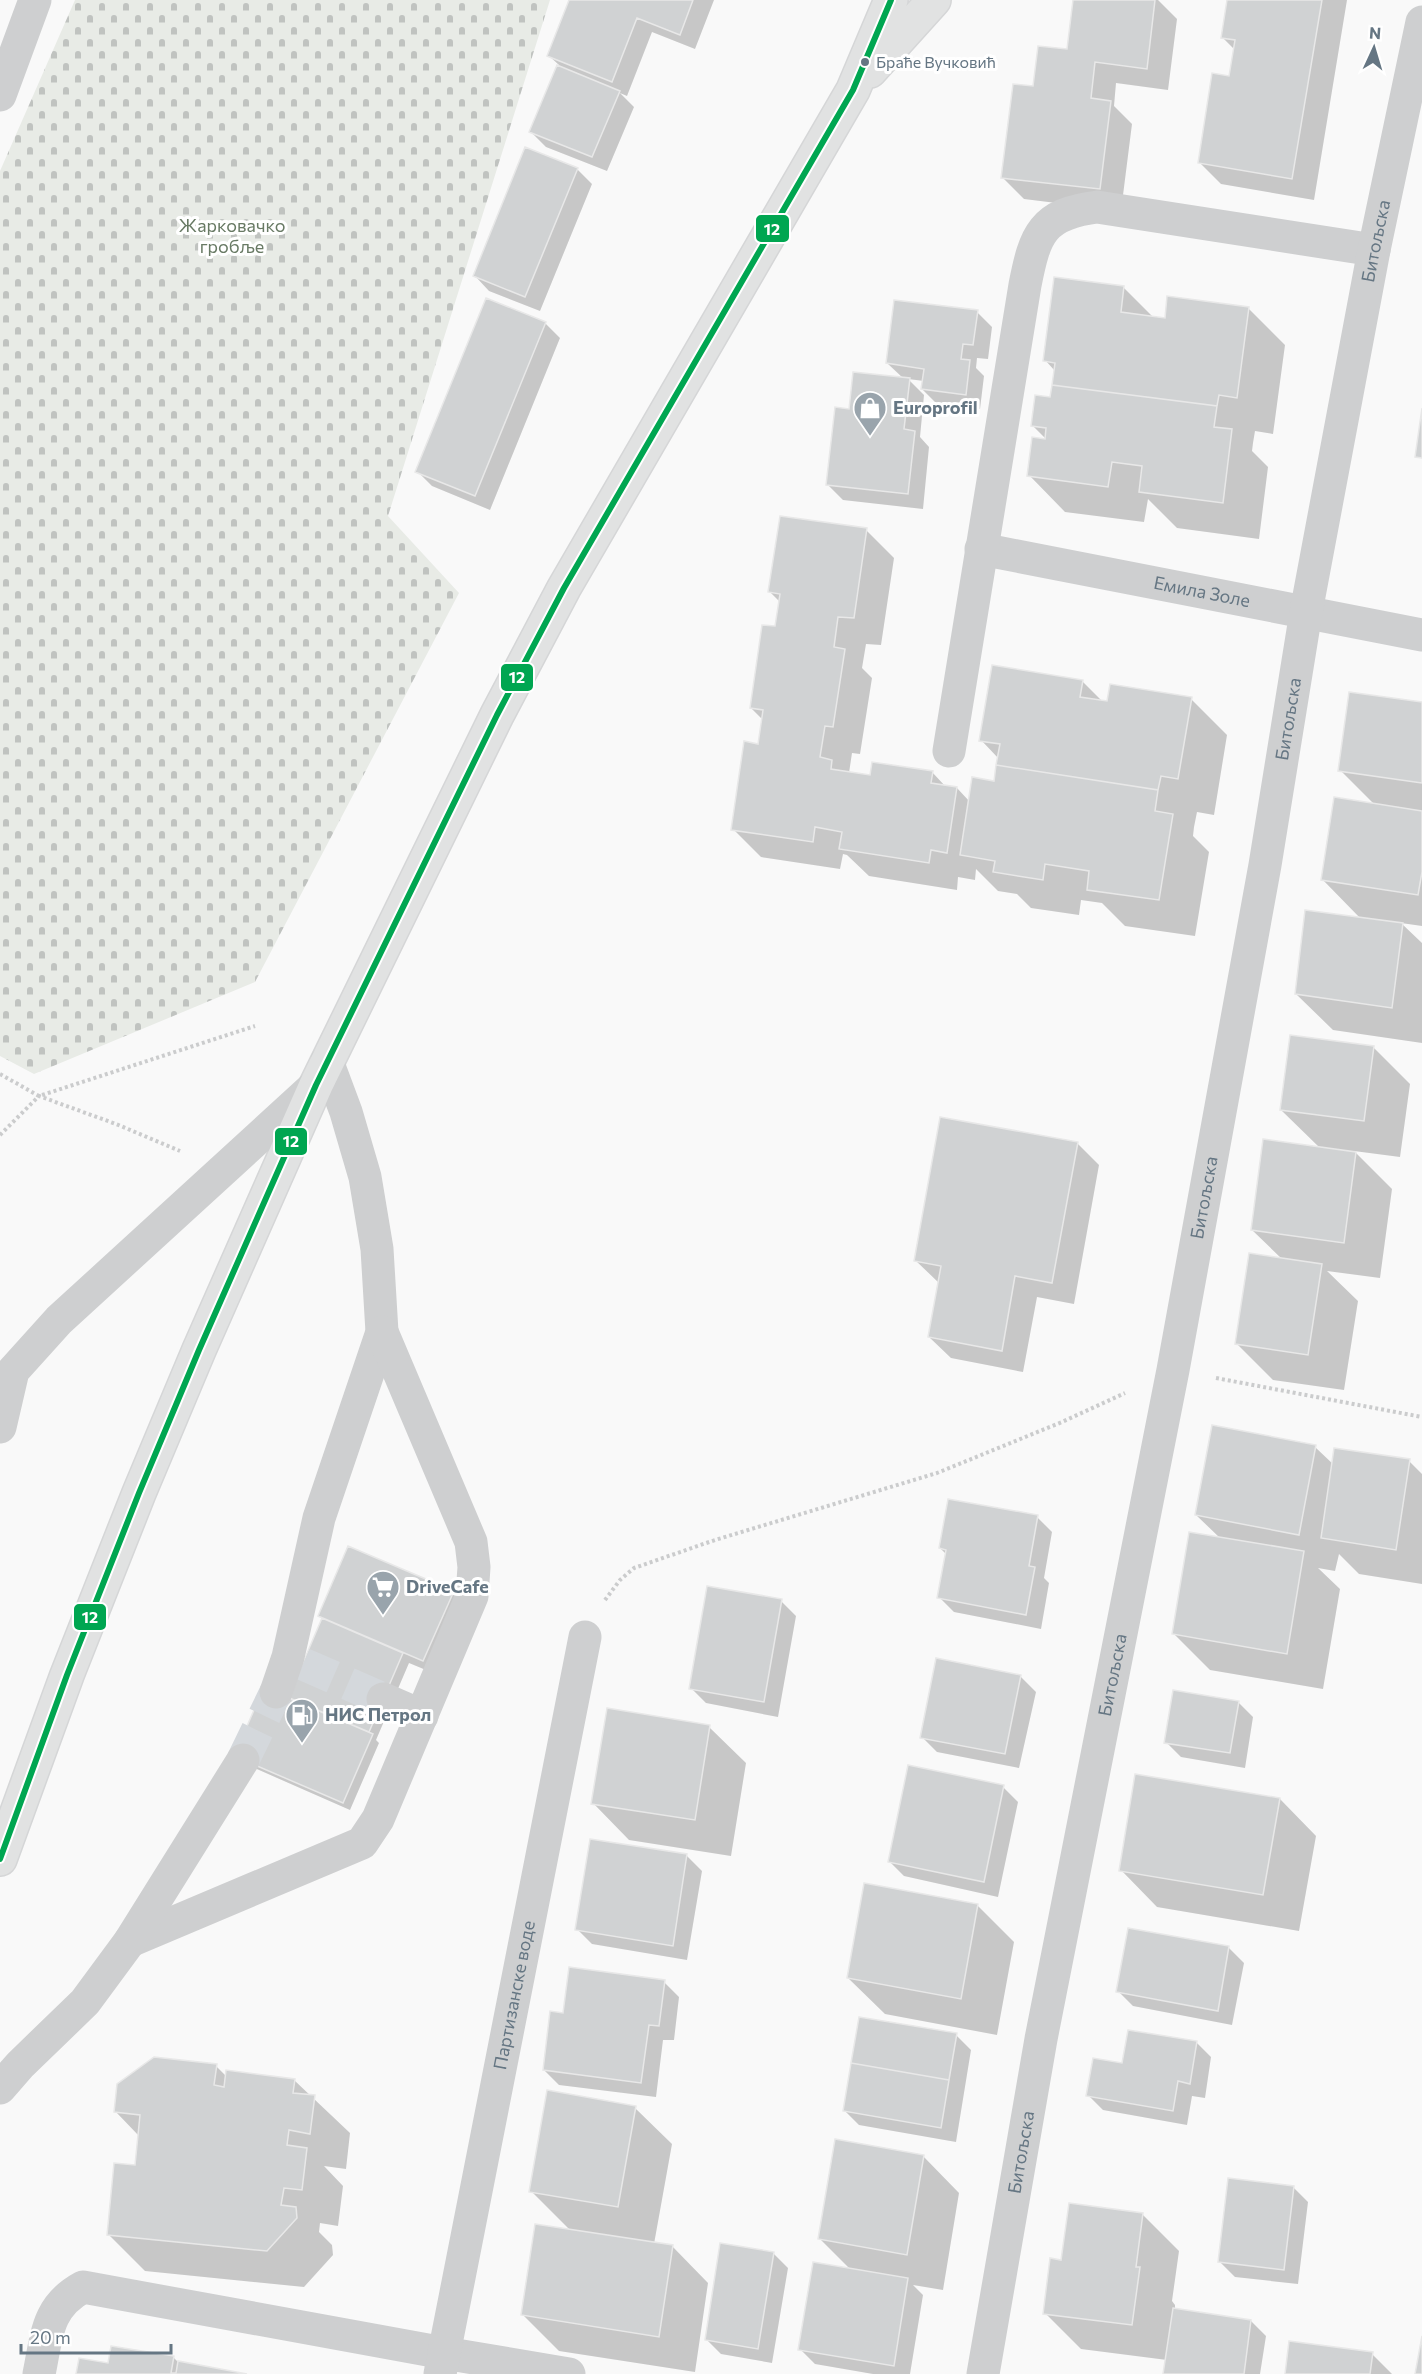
<svg xmlns="http://www.w3.org/2000/svg" width="1422" height="2374" font-family="Commissioner,sans-serif">
<defs>
<pattern id="cemetery-stones" width="16" height="16" patternUnits="userSpaceOnUse" patternTransform="scale(1.5)"><rect width="16" height="16" fill="#e8ebe6"/><path d="M2 7V4a2 2 0 0 1 4 0v3zM10 15v-3a2 2 0 0 1 4 0v3z" fill="#c0c3c0"/></pattern>
</defs>
<rect width="100%" height="100%" fill="#f9f9f9"/>
<path fill="url(#cemetery-stones)" d="M75 0H550L388 516 459 593 255 982 34 1074 0 1056V171Z"/>
<path fill="#0003" d="M570 0H714L695 49 652 32 627 96 620 93 634 107 607 171 546 147 531 132 559 65 548 55Z
M1074 0H1158L1177 19 1168 90 1116 83 1114 106 1132 124 1121 211 1024 199 1002 177 1035 88 1068 51Z
M1228 0H1347L1314 200 1221 184 1199 162 1230 77 1235 50 1222 37Z
M577 169 592 184 540 311 489 291 475 276Z
M1123 287 1154 318 1166 319 1248 308 1285 345 1273 434 1255 431 1253 443 1252 451 1268 467 1259 539 1177 528 1148 499 1144 522 1065 512 1029 475 1048 441 1033 426 1051 398 1055 371 1045 360Z
M977 312 992 327 988 359 977 358 976 368 984 376 980 409 937 404 922 389 924 381 908 379 924 395 920 437 929 447 923 509 843 500 828 485 850 411 904 379 887 363Z
M545 323 560 338 490 510 432 486 417 471Z
M866 530 894 558 881 645 866 644 862 668 872 678 860 754 852 753 849 773 871 777 932 772 946 787 957 788 970 802 995 783 999 759 981 740 1082 681 1103 702 1191 699 1227 735 1214 815 1197 812 1194 827 1193 836 1209 852 1195 936 1125 926 1102 903 1081 900 1079 915 1031 908 1017 894 998 891 976 869 975 880 958 877 957 890 869 876 847 855 843 854 840 869 761 857 733 829 759 746 763 720 751 708 776 628 780 602 770 592Z
M1422 704V926L1401 923 1422 943V1043L1333 1030 1296 994 1361 919 1322 879 1375 805 1340 770Z
M1373 1047 1410 1084 1400 1157 1354 1151 1392 1189 1380 1278 1327 1271 1358 1301 1344 1390 1273 1380 1237 1344 1282 1259 1252 1230 1320 1148 1281 1110Z
M1077 1143 1099 1165 1074 1304 1037 1297 1023 1372 951 1358 929 1337 939 1283 915 1260Z
M1315 1447 1334 1465 1409 1461 1422 1474V1584L1359 1574 1339 1554 1335 1571 1318 1568 1340 1589 1323 1689 1210 1670 1174 1634 1220 1538 1196 1515Z
M1037 1517 1052 1532 1044 1578 1049 1583 1041 1629 954 1612 939 1597 947 1555 940 1548Z
M453 1592 468 1607 438 1675 409 1663 376 1740 379 1743 350 1810 243 1763 289 1700 323 1620 320 1616Z
M781 1601 796 1616 778 1717 706 1703 691 1688Z
M938 1659 1021 1677 1036 1692 1019 1768 937 1752 922 1737Z
M1238 1702 1253 1717 1245 1768 1181 1757 1166 1742Z
M709 1727 746 1763 731 1856 629 1840 593 1803Z
M1003 1787 1018 1802 998 1897 904 1876 889 1861Z
M1280 1799 1316 1836 1299 1931 1157 1907 1121 1870Z
M592 1841 687 1856 702 1871 687 1960 592 1944 577 1929Z
M977 1905 1014 1942 997 2035 885 2014 848 1978Z
M1229 1948 1244 1963 1232 2025 1133 2006 1118 1991Z
M664 1982 679 1997 674 2040H663L656 2097 559 2085 544 2070 565 2014Z
M956 2035 971 2050 956 2142 859 2125 844 2110Z
M1196 2042 1211 2057 1205 2098 1192 2096 1187 2125 1103 2110 1088 2095 1124 2065Z
M216 2066 227 2077 294 2080 350 2133 346 2169 324 2166 343 2186 338 2226 320 2223 319 2232 332 2245 333 2255 304 2287 145 2271 108 2234 136 2166 139 2136 116 2112Z
M635 2108 672 2144 654 2244 672 2246 708 2283 695 2372 559 2351 523 2315 571 2231 531 2191Z
M923 2156 959 2193 943 2290 913 2285 923 2295 910 2374H873L815 2364 800 2349 851 2270 820 2239Z
M1293 2187 1308 2202 1298 2284 1235 2277 1220 2262Z
M1142 2214 1179 2251 1172 2301 1175 2305V2310L1251 2321 1266 2336 1260 2374H1165L1167 2360 1081 2349 1045 2313 1062 2261Z
M773 2253 788 2268 772 2363 721 2354 706 2339Z
M1372 2354 1392 2374H1286Z
M174 2358 178 2362 246 2374H78L109 2364Z"/>
<path fill="#d0d2d3" stroke="#e8e8e8" stroke-width="1.5" d="M569 0H693L680 35 637 18 612 82 547 56Z
M1073 0H1155L1147 69 1095 62 1091 98 1111 101 1100 189 1001 178 1013 84 1033 86 1038 46 1067 49Z
M1227 0H1322L1292 179 1198 163 1212 73 1229 76 1235 40 1221 38Z
M557 65 620 91 592 157 529 132Z
M525 147 578 168 525 297 473 276Z
M1054 277 1124 286 1121 312 1165 318 1167 296 1249 307 1237 398 1219 395 1217 406 1052 385 1055 363 1043 361Z
M486 298 546 322 475 496 415 472Z
M894 300 978 310 973 345 963 344 961 359 970 360 966 395 921 389 924 369 886 363Z
M853 372 910 378 904 429 915 431 908 494 826 485 835 407 849 409Z
M1052 385 1217 406 1214 427 1232 429 1223 503 1139 492 1142 466 1112 462 1108 487 1027 476 1032 437 1045 439 1046 428 1031 426 1035 395 1050 397Z
M1422 408V458L1415 457Z
M780 516 867 528 854 618 838 617 834 647 845 649 833 727 825 726 820 757 832 760 831 769 870 775 872 762 933 771 931 783 957 787 947 853 931 850 929 863 839 849 842 832 815 827 813 842 731 830 744 741 758 744 763 710 750 708 762 625 775 626 780 594 768 592Z
M992 665 1083 680 1080 697 1107 701 1110 684 1192 697 1178 779 1161 776 1158 790 996 765 1000 744 979 741Z
M1349 692 1422 702V783L1338 771Z
M996 765 1158 790 1155 811 1173 814 1159 900 1087 890 1089 871 1045 864 1043 880 993 872 995 861 960 855 972 777 994 781Z
M1334 797 1422 811V872L1418 895 1321 880Z
M1305 910 1403 923 1392 1008 1295 994Z
M1290 1035 1374 1046 1364 1121 1280 1110Z
M940 1117 1078 1142 1052 1283 1015 1276 1002 1351 928 1337 941 1266 914 1261Z
M1263 1139 1356 1152 1344 1243 1251 1230Z
M1249 1253 1322 1264 1308 1355 1235 1344Z
M1212 1425 1316 1445 1299 1535 1195 1515Z
M1334 1448 1410 1459 1396 1550 1321 1538Z
M948 1499 1038 1515 1029 1566 1035 1567 1026 1615 937 1598 946 1550 939 1548Z
M1189 1532 1304 1551 1287 1654 1172 1634Z
M348 1546 454 1591 423 1661 318 1616Z
M707 1586 782 1599 764 1702 689 1689Z
M322 1618 403 1653 369 1732 288 1698Z
M936 1658 1021 1675 1005 1754 920 1738Z
M264 1687 373 1734 343 1803 234 1756Z
M1173 1690 1239 1701 1230 1753 1164 1743Z
M607 1708 710 1725 695 1820 591 1804Z
M908 1765 1004 1785 984 1882 888 1862Z
M1135 1774 1280 1798 1263 1895 1119 1871Z
M590 1839 687 1854 673 1946 575 1930Z
M864 1883 978 1904 961 1999 847 1978Z
M1128 1928 1229 1946 1218 2011 1116 1992Z
M569 1967 665 1980 659 2026 649 2025 641 2083 543 2070 550 2011 563 2013Z
M859 2017 957 2033 949 2080 851 2063Z
M1128 2030 1197 2041 1190 2084 1178 2081 1173 2111 1086 2096 1093 2058 1122 2063Z
M154 2057 217 2064 214 2085 224 2087 226 2070 295 2079 293 2093 315 2095 310 2134 289 2130 287 2145 307 2148 302 2190 284 2188 281 2205 296 2207 297 2218 267 2251 107 2235 114 2163 135 2165 140 2115 114 2112 117 2084Z
M851 2063 949 2080 941 2128 843 2111Z
M547 2090 636 2106 618 2207 529 2192Z
M835 2139 924 2155 907 2255 818 2239Z
M1228 2178 1294 2186 1284 2270 1218 2262Z
M1069 2203 1143 2213 1136 2267H1140L1132 2325 1043 2314 1050 2258 1061 2260Z
M535 2224 673 2245 659 2337 521 2315Z
M720 2243 774 2252 758 2349 705 2340Z
M813 2262 908 2278 894 2366 798 2350Z
M1173 2308 1251 2320 1244 2374H1163Z
M1422 2336V2374H1415Z
M1289 2341 1373 2352 1370 2374H1285Z
M111 2346 174 2356 171 2373H176L178 2361 247 2374H76L79 2358 108 2363Z"/>
<g fill="none" stroke-linecap="round" stroke-linejoin="round">
<path stroke="#d4d8dc" stroke-width="33" stroke-dasharray="33 16" stroke-linecap="butt" d="M303 1664 383 1699
M243 1760 276 1692"/>
<g stroke="#d5d6d7" stroke-width="36">
<path id="major" d="M870 71 934 0
M0 1859 67 1675 139 1493 199 1350 316 1085 497 715 564 588 853 90 891 0"/>
</g>
<path stroke="#cbcccd" stroke-width="4" stroke-dasharray="3 3" stroke-linecap="butt" d="M0 1074 39 1096 255 1026
M0 1135 39 1096 116 1124 180 1151
M1216 1378 1422 1417
M605 1600 620 1580 634 1568 715 1540 937 1473 1062 1422 1125 1393"/>
<g stroke="#cecfd0" stroke-width="33">
<path d="M0 95 35 0"/>
<path id="s1" d="M981 549 1422 635"/>
<path d="M949 751 1025 285C1035 234 1042 214 1097 207L1374 250"/>
<path d="M0 1427 13 1371 59 1320 316 1085"/>
<path d="M276 1692 288 1657 319 1518 382 1332 377 1249 365 1177 346 1112 327 1061"/>
<path d="M383 1699 422 1716"/>
<path d="M130 1941 362 1843 378 1819 472 1596 474 1567 471 1542 382 1332"/>
<path d="M0 2088 20 2065 85 2002 130 1941 243 1760"/>
<path d="M39 2374C47 2336 46 2307 83 2287L444 2353 569 2374"/>
<path id="s2" d="M440 2374 585 1637"/>
<path id="s3" d="M983 2374 1041 2039 1173 1370 1265 865 1306 612 1374 250 1422 22"/>
</g>
<use href="#major" stroke="#e1e2e2" stroke-width="33"/>
<g stroke="#fff" stroke-width="10">
<path id="bus-1" d="M0 1859 67 1675 139 1493 199 1350 316 1085 497 715 564 588 853 90 891 0"/>
</g>
<use href="#bus-1" stroke="#00a651" stroke-width="6"/>
</g>
<defs>
<g id="shop-pin" transform="scale(1.725)"><path d="M0 17L-7.5 6A9.5 9.5 0 1 1 7.5 6Z" fill="#99a4ac" stroke="#fff"/><path d="M-5-2.5h2.3a2.7 3.5 0 0 1 5.4 0H5L5.5 6h-11ZM-1.5-2.5h3a1.5 2.3 0 0 0-3 0Z" fill="#fff"/></g>
<g id="supermarket-pin" transform="scale(1.725)"><path d="M0 17L-7.5 6A9.5 9.5 0 1 1 7.5 6Z" fill="#99a4ac" stroke="#fff"/><path d="M-6-5.5h2.5l.6 2H6L4.5 2H-2.5L-4.4-4H-6ZM-1.5 3.2a1.3 1.3 0 1 0 .1 0ZM3 3.2a1.3 1.3 0 1 0 .1 0Z" fill="#fff"/></g>
<g id="fuel-pin" transform="scale(1.725)"><path d="M0 17L-7.5 6A9.5 9.5 0 1 1 7.5 6Z" fill="#99a4ac" stroke="#fff"/><path d="M-5.5-6h7V0h2V4h1.3V-2.5L3-4.5l.8-.8L6-3V5H2.5V1h-1V6h-7ZM-4.2-4.7v3.2H.2V-4.7Z" fill="#fff"/></g>
</defs>
<g fill-rule="evenodd">
<use href="#shop-pin" x="870" y="408"/>
<use href="#supermarket-pin" x="383" y="1587"/>
<use href="#fuel-pin" x="302" y="1715"/>
</g>
<circle fill="#657683" stroke="#fff" stroke-width="2" cx="865" cy="62" r="5"/>
<g text-anchor="middle" stroke-width="6" stroke-linejoin="round" paint-order="stroke">
<g font-size="16" fill="#657683" stroke="#fff" text-anchor="start">
<text x="876" y="68">Браће Вучковић</text>
</g>
<g font-size="18" fill="#687a64" stroke="#fff">
<text x="232" y="232">Жарковачко<tspan x="232" dy="21">гробље</tspan></text>
</g>
<g font-size="18" fill="#657683" stroke="#fff">
<text dy="6" stroke="none"><textPath href="#s3" startOffset="2169">Битољска</textPath></text>
<text dy="6" stroke="none"><textPath href="#s1" startOffset="225">Емила Золе</textPath></text>
<text dy="6" stroke="none"><textPath href="#s3" startOffset="1683">Битољска</textPath></text>
<text dy="6" stroke="none"><textPath href="#s3" startOffset="1197">Битољска</textPath></text>
<text dy="6" stroke="none"><textPath href="#s3" startOffset="711">Битољска</textPath></text>
<text dy="6" stroke="none"><textPath href="#s2" startOffset="386">Партизанске воде</textPath></text>
<text dy="6" stroke="none"><textPath href="#s3" startOffset="225">Битољска</textPath></text>
</g>
<g font-size="18" font-weight="bold" fill="#657683" stroke="#fff" text-anchor="start">
<text x="893" y="414">Europrofil</text>
<text x="406" y="1593">DriveCafe</text>
<text x="325" y="1721">НИС Петрол</text>
</g>
</g>
<g stroke="#fff" stroke-width="2">
<rect x="755" y="214" width="35" height="29" rx="6" fill="#00a651"/>
<rect x="500" y="663" width="34" height="29" rx="6" fill="#00a651"/>
<rect x="274" y="1127" width="34" height="29" rx="6" fill="#00a651"/>
<rect x="73" y="1603" width="34" height="28" rx="6" fill="#00a651"/>
</g>
<g font-size="16" text-anchor="middle" font-weight="bold" fill="#fff">
<text x="772" y="235">12</text>
<text x="517" y="683">12</text>
<text x="291" y="1147">12</text>
<text x="90" y="1623">12</text>
</g>
<g transform="translate(1374 48) rotate(4)" stroke="#ffffff" stroke-width="4.5" paint-order="stroke">
<path d="M0-4.5L10 22L0 15L-10 22Z" fill="#657683"/>
<text y="-9" font-size="16" font-weight="bold" text-anchor="middle" fill="#657683">N</text>
</g>
<path d="M21 2344v9h150v-9" fill="none" stroke="#657683" stroke-width="3"/>
<text x="30" y="2344" font-size="18" fill="#657683" stroke="#ffffff" stroke-width="4.5" paint-order="stroke">20 m</text>
</svg>
